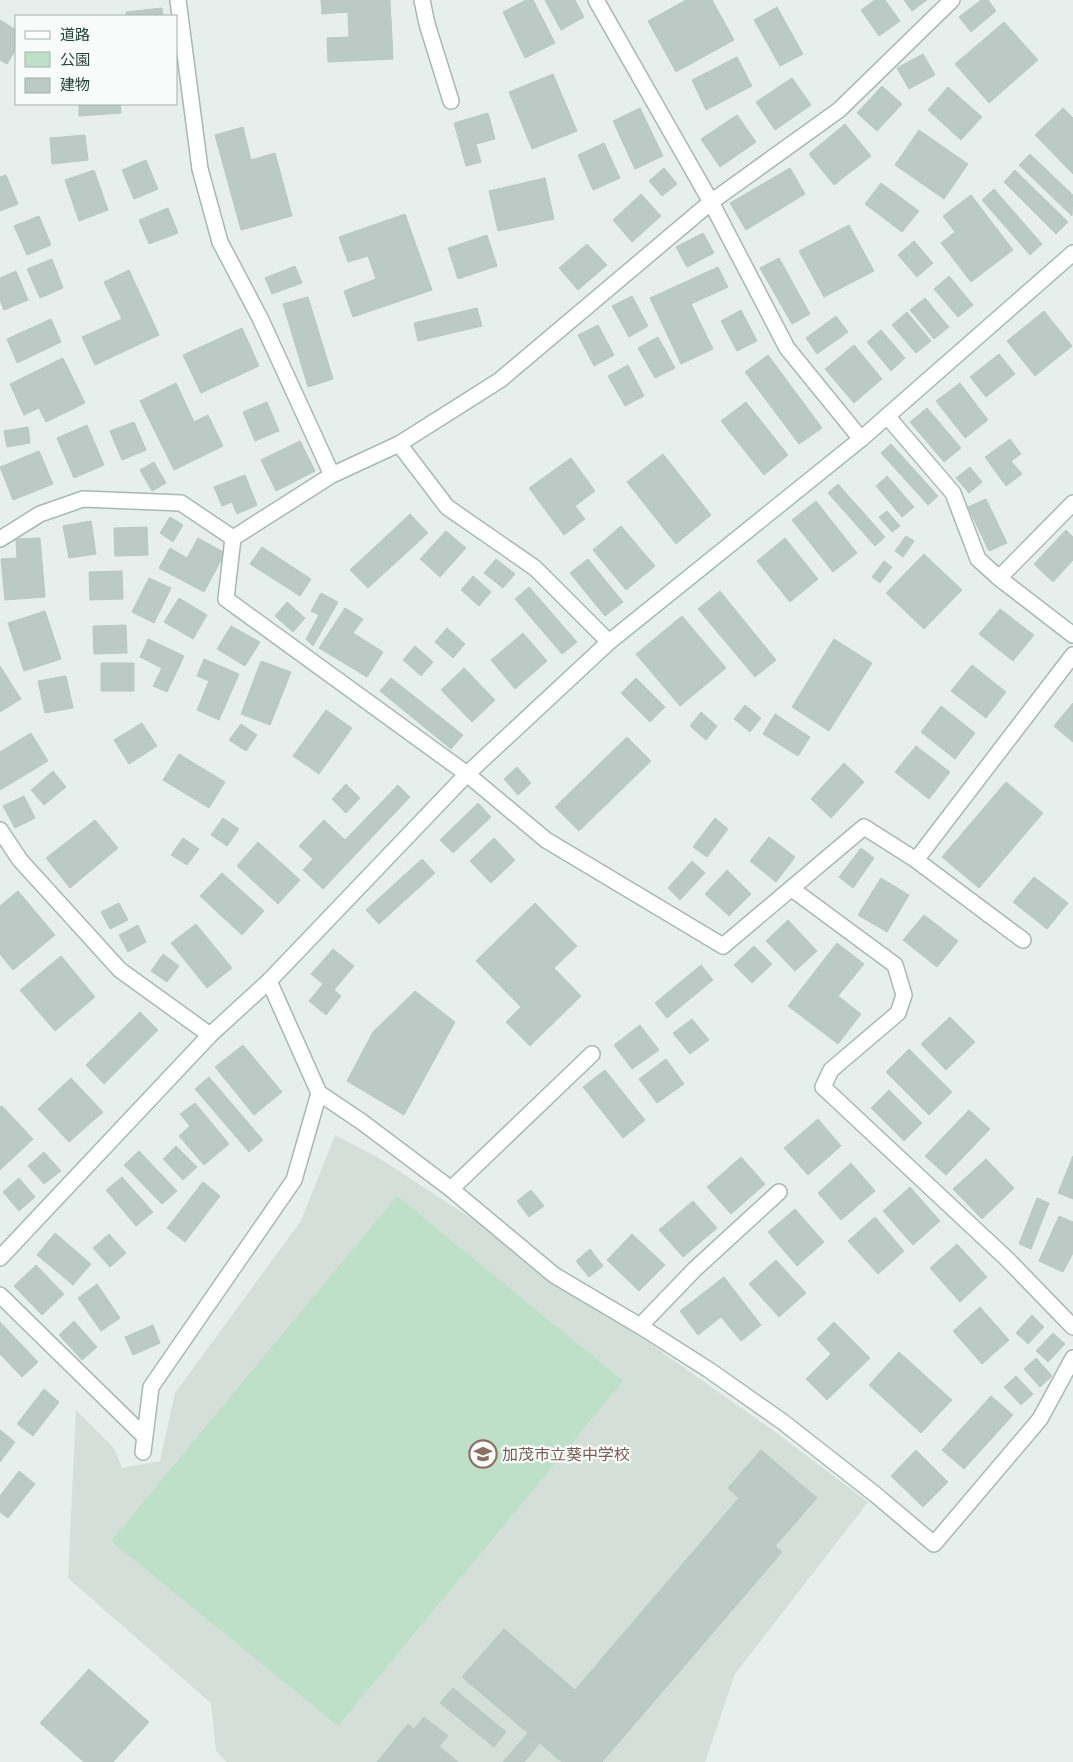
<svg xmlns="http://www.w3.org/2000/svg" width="1073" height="1762" font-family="'Roboto Condensed','Noto Sans JP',sans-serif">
<rect width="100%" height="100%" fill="#e6efeb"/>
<path fill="#d4dfda" d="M335 1135 377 1157 477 1222 774 1431 868 1502 735 1674 705 1762H227L216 1751 211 1703 68 1578 76 1410 114 1448 122 1468 160 1461 175 1393 301 1221Z"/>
<path fill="#bfe0c8" d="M397 1196 623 1381 338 1726 111 1541Z"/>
<path fill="#bbcac4" stroke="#b8c9c2" d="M321 0H390L393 59 328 62 327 38 349 37 348 12 322 14Z
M526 0H533L555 43 525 58 503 12Z
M545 0H575L584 17 561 30Z
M686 0H712L734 40 676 72 648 21Z
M875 0H885L900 21 879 36 861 10Z
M904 0H927L912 11Z
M981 0H988L996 11 971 32 959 17Z
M777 7 803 54 780 66 754 20Z
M162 8 163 16H126V12Z
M0 20 16 30V49L7 64 0 60Z
M1004 22 1038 60 989 103 955 64Z
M923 54 935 75 909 89 897 68Z
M737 57 752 86 706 110 692 80Z
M553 74 577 131 532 149 509 92Z
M792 78 811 105 775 130 756 102Z
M882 86 902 104 877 131 857 113Z
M948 87 982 117 961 140 928 110Z
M79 104H120L121 113 79 116Z
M640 108 663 156 635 169 613 121Z
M1063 108 1073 118V174L1035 135Z
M488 113 495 139 476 144 481 162 466 166 454 123Z
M737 115 756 142 720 167 701 139Z
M845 124 871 156 834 185 809 154Z
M243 127 251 160 275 153 292 216 241 230 215 135Z
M919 130 968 164 944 199 895 165Z
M85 135 88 160 52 164 50 138Z
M604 143 620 178 593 190 578 155Z
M1030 154 1073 195 1072 216 1019 165Z
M146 160 158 189 134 199 122 170Z
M664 168 677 184 662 196 649 181Z
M790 168 805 194 746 230 730 203Z
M94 170 108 210 79 221 65 180Z
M1015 170 1068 222 1056 234 1004 182Z
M6 175 18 204 0 211V177Z
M545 178 554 219 498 231 489 191Z
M881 183 919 211 902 232 865 204Z
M994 189 1042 244 1030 255 982 200Z
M641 194 661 216 632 242 613 220Z
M971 195 1013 250 971 282 941 243 955 232 943 216Z
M168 208 178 233 149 244 139 220Z
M405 214 432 290 353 317 344 291 376 279 368 256 348 262 339 237Z
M39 216 51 245 27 255 14 226Z
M849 225 874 271 824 297 799 251Z
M703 233 714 253 687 267 676 247Z
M487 235 497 266 458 279 448 248Z
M914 241 933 263 917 277 898 255Z
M587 244 607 265 578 290 559 268Z
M779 258 810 314 792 324 760 268Z
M52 259 63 288 40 298 27 269Z
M295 266 302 283 272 294 265 278Z
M718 267 728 287 691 304 713 349 681 364 650 298Z
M129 270 159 335 95 365 82 337 122 319 104 282Z
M16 271 28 300 4 310 0 300V278Z
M949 276 973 305 958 317 934 289Z
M632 296 648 326 629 337 612 306Z
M308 297 333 379 308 387 283 304Z
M925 298 949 327 934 339 910 310Z
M477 308 482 326 418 341 414 323Z
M741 310 757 341 737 351 721 321Z
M1044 311 1072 346 1035 376 1007 341Z
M907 312 931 341 916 353 892 325Z
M836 316 848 332 817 354 806 338Z
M51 319 61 342 17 363 7 339Z
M598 325 614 355 594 366 578 335Z
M242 328 259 366 201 393 183 355Z
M881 330 905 358 891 371 867 342Z
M658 337 675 368 655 378 638 348Z
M854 345 882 379 854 403 825 369Z
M999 354 1015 374 986 397 970 377Z
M768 355 822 428 799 444 745 372Z
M63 358 85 403 46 422 39 408 24 415 10 384Z
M628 365 644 396 625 406 608 376Z
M176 383 194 422 208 415 223 446 174 470 140 401Z
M960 383 988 420 965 438 936 401Z
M267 402 279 431 255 441 243 412Z
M746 402 788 455 764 475 721 421Z
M927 408 961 448 944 462 910 422Z
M134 422 146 450 122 460 110 431Z
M87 425 104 465 74 478 57 438Z
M28 427 30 443 7 447 4 431Z
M1010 439 1021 454 1011 461 1022 474 1006 486 985 457Z
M300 441 315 471 276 491 261 460Z
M891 444 938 496 928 505 881 453Z
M39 451 53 484 13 500 0 467Z
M663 454 711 515 676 544 627 482Z
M571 458 595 491 575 506 585 519 564 535 529 488Z
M154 462 166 483 152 491 140 470Z
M970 467 982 482 969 493 956 478Z
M245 475 257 505 237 514 232 502 222 506 214 487Z
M887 476 914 507 902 517 876 486Z
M838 484 885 537 875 546 828 493Z
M986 499 1007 543 989 551 968 507Z
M816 501 857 553 833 572 792 520Z
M887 511 900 526 892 532 879 517Z
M410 514 428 533 368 588 350 570Z
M170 517 183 525 173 542 160 533Z
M91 521 96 554 69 558 63 526Z
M621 526 655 566 626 590 593 550Z
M147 527 148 555 115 556 114 528Z
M1066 530 1073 537V560L1053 582 1034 564Z
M446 531 466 548 440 577 420 559Z
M906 536 914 541 903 557 895 551Z
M40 538 45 597 5 600 1 559 17 558 16 539Z
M198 538 225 553 204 592 159 568 170 548 187 558Z
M785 538 818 579 790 602 757 561Z
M262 547 311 579 300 596 250 564Z
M924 554 962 590 924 629 886 593Z
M496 559 515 574 503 588 484 573Z
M588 559 623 602 605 616 570 573Z
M884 561 892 567 880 583 872 577Z
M122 571 123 599 90 600 89 572Z
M473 576 491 592 479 606 461 590Z
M149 578 171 588 154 623 132 612Z
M529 587 577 642 562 654 515 599Z
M720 591 776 660 755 677 698 609Z
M321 593 338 602 313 646 306 639 319 615 311 611Z
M179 598 207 615 193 639 164 622Z
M287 602 305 618 293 632 275 616Z
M345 608 363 619 353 633 383 652 367 677 319 648Z
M1000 609 1034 635 1013 661 979 634Z
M45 611 61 659 24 671 8 623Z
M682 616 726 668 680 706 636 654Z
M126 625 127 653 94 654 93 626Z
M231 626 260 642 245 666 217 649Z
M447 628 465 644 453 658 435 642Z
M523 633 547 661 515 689 491 660Z
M148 639 184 656 167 692 153 686 162 668 140 657Z
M834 639 872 663 829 731 792 707Z
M415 646 433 662 421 676 403 660Z
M204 659 239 674 219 720 197 710 209 681 197 676Z
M261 661 291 672 270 725 241 714Z
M101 663H134V691H101Z
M972 665 1006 692 986 718 951 691Z
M0 666 21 699 0 712Z
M464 668 495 700 472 722 441 690Z
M66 676 73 708 45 713 38 681Z
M391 678 463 735 451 749 380 691Z
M636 678 665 707 650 722 621 693Z
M1073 703V742L1054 726Z
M745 705 761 718 750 732 734 719Z
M941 706 975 733 955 759 921 732Z
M326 710 352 728 319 774 293 756Z
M701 712 717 726 706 740 690 726Z
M775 714 810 737 798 756 763 734Z
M142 723 157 746 129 764 114 740Z
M241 724 257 735 246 751 229 740Z
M31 733 48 761 0 790V752Z
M627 737 651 761 579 831 555 807Z
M916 746 950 772 929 799 895 772Z
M179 754 225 782 209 808 163 780Z
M844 763 864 782 831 818 811 799Z
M517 767 531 783 518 795 504 779Z
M53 771 66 787 44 805 31 790Z
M1006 782 1043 813 979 888 942 857Z
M346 784 360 798 346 813 332 799Z
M398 785 410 797 323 889 303 870 313 859 299 846 324 820 345 840Z
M24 796 35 818 15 828 3 806Z
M478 803 491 817 453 853 440 840Z
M223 818 239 829 227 846 211 835Z
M715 818 728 829 707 857 693 847Z
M95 820 118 848 70 888 46 858Z
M769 837 795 857 776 882 750 861Z
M183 838 199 849 187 865 171 855Z
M494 838 515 860 491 883 470 861Z
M258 842 300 880 278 904 237 866Z
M861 848 874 858 853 888 839 877Z
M422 859 435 873 379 924 366 910Z
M692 861 705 873 680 900 668 888Z
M727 870 751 894 729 916 705 894Z
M222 873 264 911 242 935 200 896Z
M1034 877 1068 903 1047 929 1013 902Z
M881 878 909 895 887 932 858 915Z
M18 891 55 935 13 970 0 954V906Z
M119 903 128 920 110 929 101 912Z
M535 903 577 946 554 968 581 996 530 1046 506 1022 521 1007 476 961Z
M924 915 958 941 937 967 903 940Z
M788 920 817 951 795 971 766 941Z
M196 924 232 968 207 988 171 943Z
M138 925 146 942 128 952 119 935Z
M837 943 864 964 838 996 861 1014 838 1044 788 1006Z
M754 946 772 964 752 983 734 965Z
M333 949 354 966 334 990 341 996 326 1015 309 1001 323 984 311 974Z
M163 954 179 966 167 982 151 971Z
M61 956 95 997 55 1031 20 990Z
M701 965 713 980 667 1018 655 1003Z
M415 991 455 1022 404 1115 347 1081 373 1032Z
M140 1012 158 1030 104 1084 86 1065Z
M950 1017 975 1042 946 1070 921 1044Z
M692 1019 709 1040 690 1054 673 1033Z
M640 1025 659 1050 632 1069 614 1045Z
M243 1045 282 1092 254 1115 215 1067Z
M909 1049 952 1092 929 1115 886 1072Z
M666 1059 684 1084 657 1103 639 1079Z
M605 1070 645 1120 623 1138 583 1087Z
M209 1077 263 1140 249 1152 195 1089Z
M71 1078 103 1112 69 1142 38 1109Z
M889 1090 922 1123 904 1141 871 1108Z
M195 1103 229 1144 204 1165 179 1136 190 1126 180 1114Z
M2 1106 33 1139 0 1170V1107Z
M969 1110 990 1129 946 1175 925 1156Z
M818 1119 841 1146 808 1175 784 1148Z
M176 1146 197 1167 183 1180 163 1159Z
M139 1151 177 1191 162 1204 124 1165Z
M44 1152 61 1171 44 1184 28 1166Z
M1073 1156V1199L1058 1193Z
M741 1157 765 1184 731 1214 707 1187Z
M986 1159 1014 1188 982 1219 953 1189Z
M851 1163 875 1191 841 1220 818 1193Z
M122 1177 153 1212 136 1226 106 1190Z
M19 1178 35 1197 19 1211 3 1192Z
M203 1182 220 1196 185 1242 167 1228Z
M910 1187 940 1221 913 1245 883 1211Z
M531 1190 544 1206 529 1217 517 1201Z
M1037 1198 1049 1203 1031 1249 1019 1244Z
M693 1201 717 1228 683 1257 659 1230Z
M795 1209 824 1242 797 1266 768 1232Z
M1059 1216 1073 1222V1253L1063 1272 1039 1261Z
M875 1217 904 1251 878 1274 848 1241Z
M55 1233 91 1264 73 1285 37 1255Z
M109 1234 126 1253 110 1267 93 1248Z
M632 1234 665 1265 639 1291 607 1260Z
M957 1244 987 1277 960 1302 930 1268Z
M590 1249 603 1266 589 1277 576 1261Z
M776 1260 806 1293 779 1317 749 1284Z
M36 1265 64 1294 42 1315 14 1286Z
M724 1277 761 1325 741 1341 721 1317 698 1335 680 1311Z
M97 1284 120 1318 101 1331 78 1298Z
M980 1307 1009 1340 982 1364 953 1331Z
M1032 1315 1044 1327 1028 1344 1016 1333Z
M74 1321 97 1347 82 1360 59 1335Z
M0 1322 38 1362 22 1377 0 1354Z
M834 1322 870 1358 827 1400 806 1379 831 1354 817 1339Z
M153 1325 160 1343 133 1355 125 1337Z
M1053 1333 1065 1344 1048 1362 1036 1351Z
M899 1352 952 1400 921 1433 869 1385Z
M1036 1358 1052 1376 1040 1387 1024 1369Z
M1016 1376 1033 1394 1021 1405 1004 1387Z
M44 1389 59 1402 33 1436 17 1424Z
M991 1396 1013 1415 964 1469 942 1450Z
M0 1430 15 1442 0 1462Z
M761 1450 817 1498 775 1546 782 1552 602 1762H562L462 1677 504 1629 575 1690 739 1498 728 1488Z
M916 1450 948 1482 923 1507 891 1476Z
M19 1471 35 1484 8 1518 0 1512V1496Z
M89 1669 149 1722 113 1762H84L40 1723Z
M453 1688 506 1732 494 1747 440 1703Z
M424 1717 448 1736 439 1746 458 1762H377L408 1724 414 1729Z
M528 1733 540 1743 524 1762H503Z"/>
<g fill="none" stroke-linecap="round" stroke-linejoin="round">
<g stroke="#a8b8b2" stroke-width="18">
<path id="street" d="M178 0 200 169 220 242 260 318 332 475
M422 0 427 24 451 101
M596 0 711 202 787 348 861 439
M887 416 953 493 978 559 999 578 1073 635
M399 444 447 507 535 568 609 642
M233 538 226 599 467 774 546 840 723 946 864 827 916 860 1023 940
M0 539 40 514 83 499 181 503 233 538 332 475 399 444 500 380 711 202 839 110 952 0
M999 578 1073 503
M0 830 20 860 120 970 210 1035
M916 860 1073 655
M792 889 895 965 904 995 898 1013 831 1070 823 1087 1007 1259 1073 1327
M269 981 319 1093 362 1122 451 1189 554 1275 640 1326 709 1370 783 1422 876 1495 934 1544 1040 1419 1073 1358
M451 1189 592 1054
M0 1295 145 1437
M640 1326 695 1269 779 1192
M143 1452 151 1387 294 1180 319 1093"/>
</g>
<g stroke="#a4bbb3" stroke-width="18">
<path id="secondary" d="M0 1258 210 1035 269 981 467 774 609 642 861 439 1073 253"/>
</g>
<use href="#street" stroke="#fff" stroke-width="15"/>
<use href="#secondary" stroke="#fff" stroke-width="15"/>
</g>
<defs>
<g id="school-ring" transform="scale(1.4375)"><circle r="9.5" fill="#f7fbf9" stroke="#8d6e63" stroke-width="1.5"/><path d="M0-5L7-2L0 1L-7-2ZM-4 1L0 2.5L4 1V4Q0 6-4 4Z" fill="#8d6e63"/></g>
</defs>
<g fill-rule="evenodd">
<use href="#school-ring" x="483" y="1454"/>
</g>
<g text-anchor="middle" stroke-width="4.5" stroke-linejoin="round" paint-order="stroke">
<g font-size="16" fill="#785e54" stroke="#f7fbf9" text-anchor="start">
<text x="502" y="1460">加茂市立葵中学校</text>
</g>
</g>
<rect x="15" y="15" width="162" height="90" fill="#f7fbf9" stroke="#a3b1ad"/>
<rect x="25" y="31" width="25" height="8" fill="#ffffff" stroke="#a3b1ad"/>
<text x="60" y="40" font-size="15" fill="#24423a">道路</text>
<rect x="25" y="52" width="25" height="15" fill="#bfe0c8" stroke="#a3b1ad"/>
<text x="60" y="65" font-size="15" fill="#24423a">公園</text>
<rect x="25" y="78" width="25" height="15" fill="#bbcac4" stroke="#a3b1ad"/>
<text x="60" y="90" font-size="15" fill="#24423a">建物</text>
</svg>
